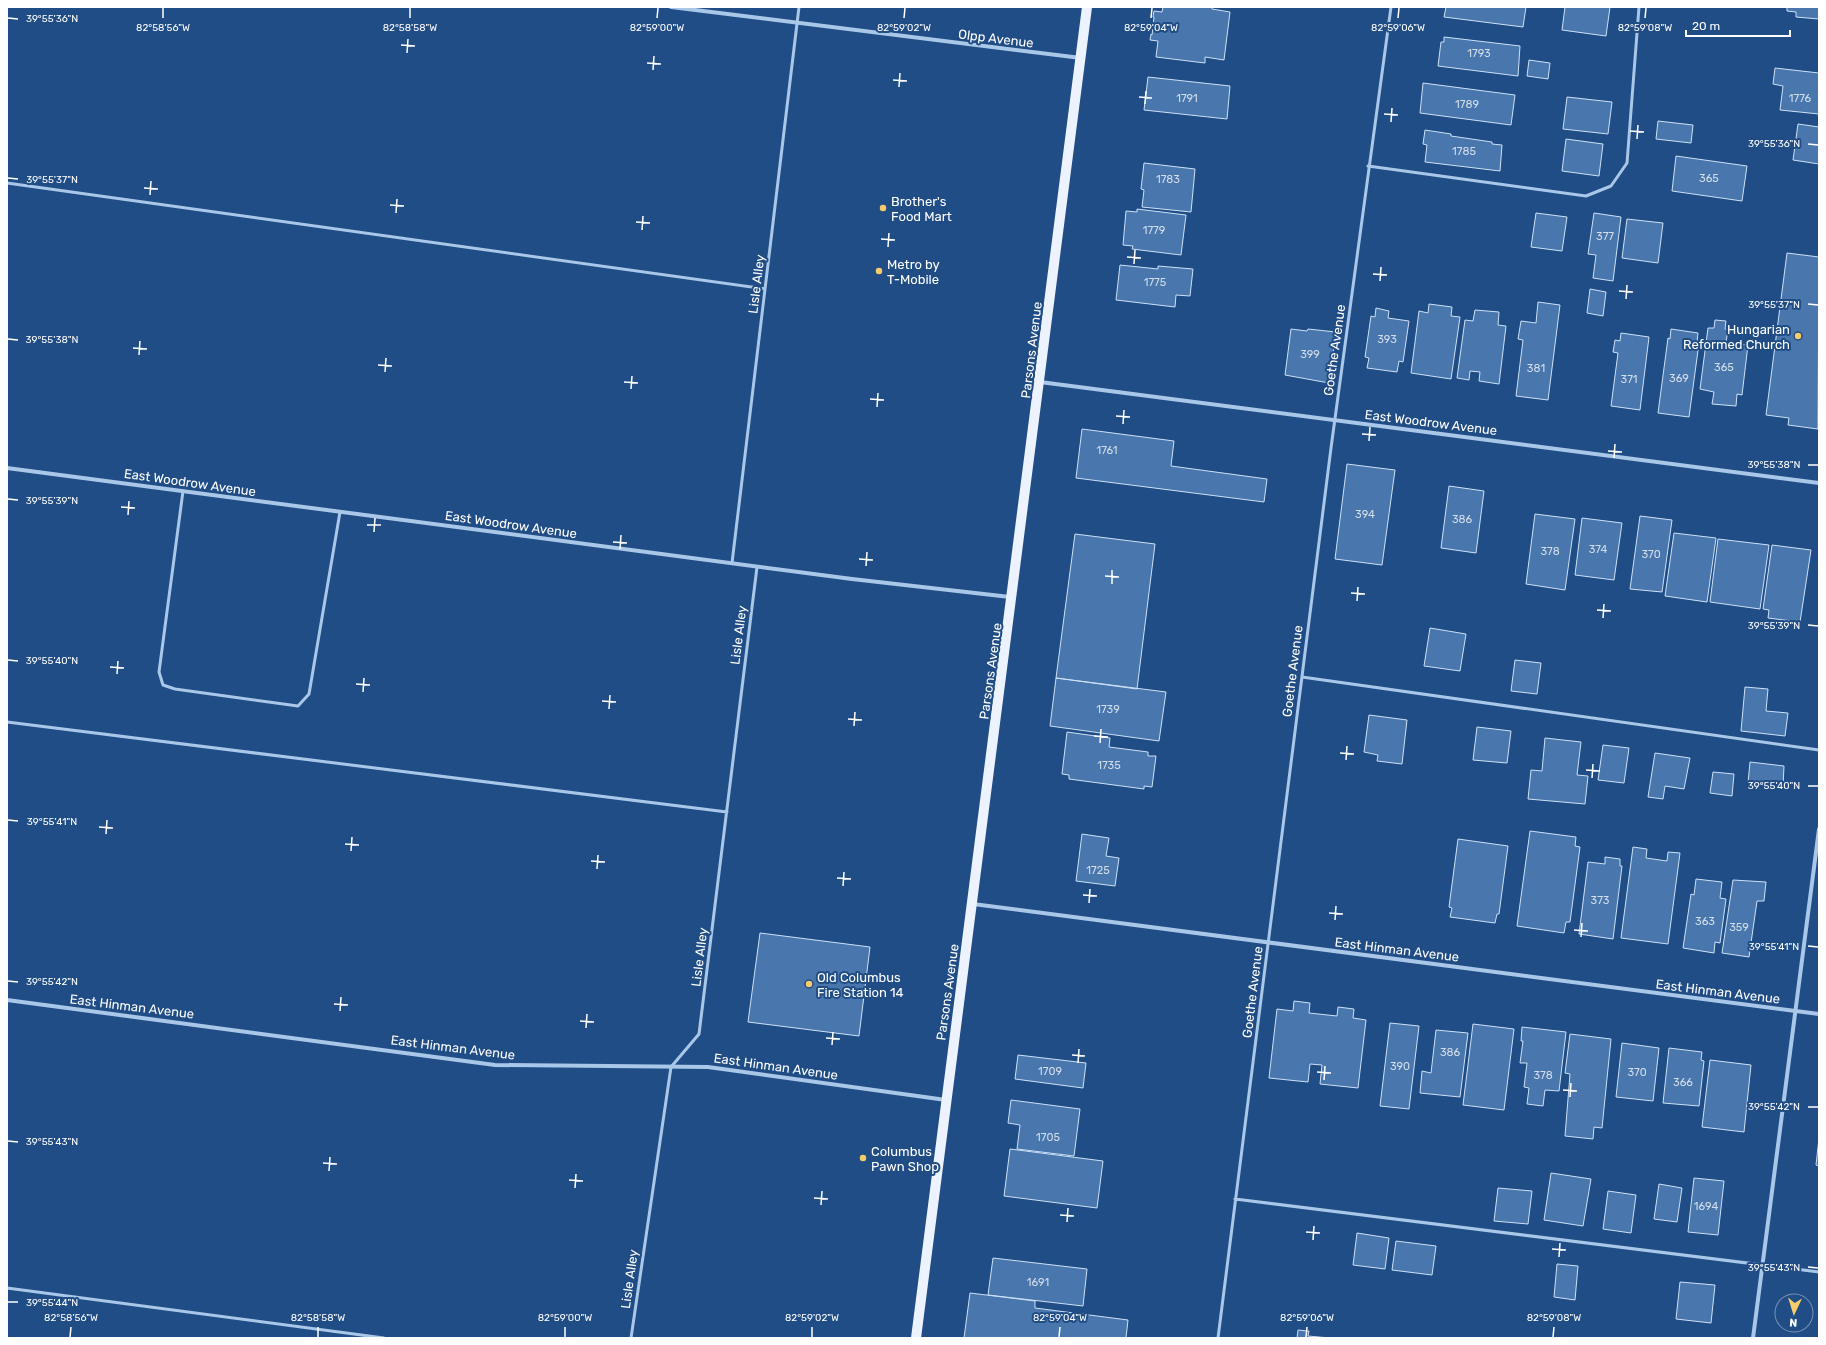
<svg xmlns="http://www.w3.org/2000/svg" width="1826" height="1345" font-family="Rubik,sans-serif">
<rect width="100%" height="100%" fill="#204d85"/>
<path fill="#4977ad" stroke="#cde1f7" d="M1163 7H1212V9L1230 12 1224 60 1205 57V63L1156 57 1158 41 1150 40 1151 34 1152 35 1154 17H1153L1154 11 1162 12Z
M1446 7H1526L1523 27 1444 17Z
M1565 7H1610L1606 36 1562 30Z
M1787 7H1819V19L1796 17V12L1787 11Z
M1444 37 1520 46 1518 76 1438 66 1441 42H1444Z
M1529 60 1550 63 1548 79 1527 76Z
M1775 68 1819 73V114L1780 110 1783 86 1773 84Z
M1148 77 1230 86 1227 119 1144 110Z
M1423 83 1515 95 1511 125 1420 113Z
M1567 97 1612 102 1608 134 1563 129Z
M1658 121 1693 125 1691 143 1656 139Z
M1798 124 1819 127V164L1793 160Z
M1425 130 1451 134V136L1492 142V144L1502 145 1500 171 1425 162 1427 145 1423 144Z
M1566 139 1603 144 1599 176 1562 171Z
M1676 156 1747 166 1742 201 1672 191Z
M1144 163 1195 169 1191 212 1142 207 1144 190 1141 189Z
M1137 209 1186 215 1181 255 1132 249 1133 246 1123 245 1126 211 1137 212Z
M1536 213 1567 217 1562 251 1531 247Z
M1594 213 1621 217 1613 281 1593 278 1596 255 1588 254Z
M1627 219 1663 223 1658 263 1622 258Z
M1787 253 1819 257 1818 429 1788 425 1789 418 1766 415Z
M1120 265 1158 269V266L1193 269 1190 296 1176 295 1175 307 1116 300Z
M1590 289 1606 292 1603 316 1587 313Z
M1538 302 1560 305 1548 400 1516 396 1523 340 1518 339 1521 321 1536 323Z
M1429 304 1452 307 1451 316 1460 317 1451 379 1411 373 1419 311 1428 313Z
M1376 308 1389 311 1388 318 1409 321 1403 362 1399 361 1397 372 1367 368 1369 358 1365 357 1371 316 1375 317Z
M1475 310 1499 312 1498 325 1506 326 1499 384 1479 381 1480 372 1470 371 1469 380 1457 378 1465 320 1473 321Z
M1715 320 1726 321 1725 329 1728 330 1726 342 1748 345 1742 395 1737 394 1736 406 1712 404 1714 392 1700 389 1708 328H1714Z
M1291 329 1307 331 1308 329 1336 332 1329 383 1285 375Z
M1671 329 1698 333 1697 342 1699 343 1689 417 1658 413 1668 338 1670 339Z
M1621 333 1649 337 1640 410 1611 406 1618 353 1613 352 1615 340 1620 341Z
M1082 429 1174 441 1171 466 1267 479 1264 502 1076 478Z
M1347 464 1395 470 1382 565 1335 559Z
M1449 486 1484 491 1476 553 1441 548Z
M1535 514 1575 519 1565 590 1526 584Z
M1640 516 1672 520 1662 592 1630 589Z
M1582 518 1622 523 1614 580 1575 575Z
M1674 533 1716 538 1707 602 1665 596Z
M1075 534 1155 544 1137 689 1056 678Z
M1718 539 1769 545 1760 609 1710 602Z
M1772 545 1811 550 1800 622 1768 618 1769 610 1763 609Z
M1430 628 1466 634 1460 671 1424 666Z
M1515 660 1541 663 1537 694 1511 691Z
M1056 678 1166 692 1159 741 1050 726Z
M1745 687 1768 689 1766 711 1788 713 1785 736 1741 731Z
M1369 715 1407 720 1402 764 1377 761 1378 755 1364 752Z
M1477 727 1511 731 1507 763 1473 760Z
M1067 732 1110 738 1109 747 1148 752V756H1156L1152 787 1144 786V789L1069 779V775L1062 774Z
M1545 738 1581 742 1577 775 1588 776 1585 804 1528 799 1531 770 1542 771Z
M1603 745 1629 748 1624 783 1598 780Z
M1655 753 1690 758 1684 789 1665 786 1663 799 1648 797Z
M1750 762 1784 766 1783 787 1748 783Z
M1713 772 1734 774 1732 796 1710 793Z
M1530 831 1576 837 1575 846 1580 847 1570 922H1566L1564 933 1517 926Z
M1082 834 1109 838 1106 856 1119 858 1115 886 1076 881Z
M1458 839 1508 846 1499 914H1497L1495 923 1450 917 1452 908 1449 907Z
M1633 847 1647 849 1646 858 1667 861 1668 852 1680 853 1668 944 1621 938Z
M1605 857 1620 859V866H1622L1613 939 1579 934 1588 862 1605 864Z
M1696 879 1722 882 1720 898 1726 899 1720 943 1715 942 1714 953 1683 948 1691 894 1694 895Z
M1733 880 1766 882 1764 901H1757L1749 957 1722 953Z
M760 933 870 947 859 1036 748 1022Z
M1294 1001 1310 1003 1309 1013 1337 1016 1338 1007 1354 1009 1353 1018 1366 1020 1358 1088 1320 1084 1322 1065 1310 1064 1308 1082 1269 1078 1277 1009 1293 1011Z
M1390 1023 1419 1026 1409 1109 1380 1106Z
M1473 1024 1514 1029 1504 1110 1463 1105Z
M1522 1027 1566 1032 1559 1091 1545 1090 1543 1106 1527 1104 1529 1088 1524 1087 1527 1063H1520L1523 1041H1521Z
M1436 1030 1468 1033 1460 1097 1420 1093 1422 1071 1431 1073Z
M1570 1034 1611 1039 1602 1128 1594 1127 1593 1139 1565 1136 1570 1074 1565 1073Z
M1622 1043 1659 1048 1653 1101 1616 1097Z
M1669 1048 1702 1052 1701 1060 1704 1061 1699 1106 1663 1103Z
M1018 1055 1086 1063 1083 1088 1015 1079Z
M1710 1060 1751 1065 1744 1132 1702 1127Z
M1011 1100 1080 1109 1074 1156 1017 1149 1020 1125 1008 1123Z
M1819 1138V1166L1816 1165Z
M1010 1149 1103 1161 1097 1208 1004 1196Z
M1551 1173 1591 1179 1583 1226 1544 1220Z
M1694 1178 1724 1181 1718 1235 1688 1232Z
M1659 1184 1682 1188 1677 1222 1654 1219Z
M1498 1188 1532 1191 1528 1224 1494 1221Z
M1608 1191 1636 1195 1631 1233 1603 1229Z
M1357 1233 1389 1238 1385 1269 1353 1265Z
M1396 1241 1436 1246 1432 1275 1392 1270Z
M993 1258 1087 1269 1083 1306 988 1295Z
M1557 1264 1578 1266 1575 1300 1554 1297Z
M1680 1282 1715 1285 1711 1323 1676 1319Z
M970 1293 1035 1301V1308L1128 1320 1126 1338H964Z
M1298 1330 1309 1331 1308 1336 1330 1338H1297Z"/>
<g fill="none" stroke-linecap="round" stroke-linejoin="round">
<path stroke="#a9c7e9" stroke-width="3" d="M1368 166 1586 196 1611 186 1627 163 1639 7
M7 183 765 289
M183 491 159 672 163 685 175 689 298 706 309 694 340 512
M732 563 799 7
M1302 677 1819 750
M7 722 727 812
M1235 1199 1819 1272
M7 1288 384 1338
M631 1338 671 1067 699 1034 757 567
M1218 1338 1331 448 1391 7"/>
<path stroke="#a9c7e9" stroke-width="4" d="M671 7 1081 58
M1040 382 1819 483
M7 468 852 579 1010 597
M973 904 1819 1014
M7 1000 495 1065 708 1067 946 1100
M1753 1338 1819 829"/>
<path stroke="#ecf3fe" stroke-width="10" d="M916 1338 1087 7"/>
</g>
<path fill="none" stroke="#fff" stroke-width="1.5" d="M8 18 18 19M163 18V8M410 18V8M657 18 658 8M904 18 905 8M1151 18 1152 8M1398 18 1399 8M1645 18 1646 8M401 45 415 46M407 53 408 39M647 63 661 64M653 70 654 56M893 80 907 81M899 87 900 73M1139 97 1152 98M1145 104 1146 91M1384 114 1398 115M1391 122 1392 108M1630 131 1644 132M1637 139 1638 125M1808 144 1818 145M8 178 18 179M144 188 158 189M150 195 151 181M390 205 404 206M396 213 397 199M636 222 650 223M642 230 643 216M881 239 895 240M888 247 889 233M1127 257 1141 258M1134 264 1135 250M1373 274 1387 275M1380 281 1381 267M1619 291 1633 292M1626 299 1627 285M1808 304 1818 305M8 339 18 340M133 348 147 349M139 355 140 341M378 365 392 366M385 372 386 358M624 382 638 383M631 389 632 376M870 399 884 400M877 407 878 393M1116 416 1130 417M1123 424 1124 410M1362 434 1376 435M1369 441 1370 427M1608 451 1622 452M1614 458 1615 444M1808 465H1818M8 499 18 500M121 507 135 508M128 515 129 501M367 525H381M374 532 375 518M613 542 627 543M620 549 621 535M859 559 873 560M866 566 867 552M1105 576 1119 577M1112 584V570M1351 593 1365 594M1357 601 1358 587M1597 610 1611 611M1603 618 1604 604M1808 625 1818 626M8 660 18 661M110 667 124 668M117 674 118 661M356 684 370 685M363 692 364 678M602 701 616 702M609 709 610 695M848 719 862 720M854 726 855 712M1094 736 1108 737M1100 743 1101 729M1340 753 1354 754M1346 760 1347 746M1586 770 1600 771M1592 778 1593 764M1808 786H1818M8 820 18 821M99 827 113 828M106 834 107 820M345 844 359 845M351 851 352 837M591 861 605 862M597 869 598 855M837 878 851 879M843 886 844 872M1083 895 1097 896M1089 903 1090 889M1329 913 1343 914M1335 920 1336 906M1574 930 1588 931M1581 937 1582 923M1808 946 1818 947M8 981 18 982M334 1004 348 1005M340 1011 341 997M580 1021 594 1022M586 1028 587 1014M826 1038 840 1039M832 1045 833 1032M1072 1055 1085 1056M1078 1063 1079 1049M1317 1072 1331 1073M1324 1080 1325 1066M1563 1090 1577 1091M1570 1097 1571 1083M1808 1107H1818M8 1141 18 1142M323 1163 337 1164M329 1171 330 1157M569 1180 583 1181M575 1188 576 1174M814 1198 828 1199M821 1205 822 1191M1060 1215 1074 1216M1067 1222 1068 1208M1306 1232 1320 1233M1313 1240 1314 1226M1552 1249 1566 1250M1559 1257 1560 1243M1808 1267 1818 1268M8 1302H18M70 1337 71 1327M318 1337V1327M565 1337V1327M812 1337V1327M1059 1337 1060 1327M1306 1337 1307 1327M1553 1337 1554 1327"/>
<g fill="#f6cc6a" stroke="#204d85" stroke-width="1.5">
<circle cx="883" cy="208" r="4"/>
<circle cx="879" cy="271" r="4"/>
<circle cx="1798" cy="336" r="4"/>
<circle cx="809" cy="984" r="4"/>
<circle cx="863" cy="1158" r="4"/>
</g>
<g text-anchor="middle" stroke-width="4" stroke-linejoin="round" paint-order="stroke">
<g font-size="11" fill="#d2ddea">
<text x="1479" y="57">1793</text>
<text x="1187" y="102">1791</text>
<text x="1800" y="102">1776</text>
<text x="1467" y="108">1789</text>
<text x="1464" y="155">1785</text>
<text x="1709" y="182">365</text>
<text x="1168" y="183">1783</text>
<text x="1154" y="234">1779</text>
<text x="1605" y="240">377</text>
<text x="1155" y="286">1775</text>
<text x="1387" y="343">393</text>
<text x="1310" y="358">399</text>
<text x="1724" y="371">365</text>
<text x="1536" y="372">381</text>
<text x="1679" y="382">369</text>
<text x="1629" y="383">371</text>
<text x="1107" y="454">1761</text>
<text x="1365" y="518">394</text>
<text x="1462" y="523">386</text>
<text x="1598" y="553">374</text>
<text x="1550" y="555">378</text>
<text x="1651" y="558">370</text>
<text x="1108" y="713">1739</text>
<text x="1109" y="769">1735</text>
<text x="1098" y="874">1725</text>
<text x="1600" y="904">373</text>
<text x="1705" y="925">363</text>
<text x="1739" y="931">359</text>
<text x="1450" y="1056">386</text>
<text x="1400" y="1070">390</text>
<text x="1050" y="1075">1709</text>
<text x="1637" y="1076">370</text>
<text x="1543" y="1079">378</text>
<text x="1683" y="1086">366</text>
<text x="1048" y="1141">1705</text>
<text x="1706" y="1210">1694</text>
<text x="1038" y="1286">1691</text>
</g>
<g font-size="13" fill="#fff" stroke="#204d85">
<text transform="translate(996 38) rotate(7)" y="5">Olpp Avenue</text>
<text transform="translate(756 284) rotate(-83)" y="5">Lisle Alley</text>
<text transform="translate(1031 350) rotate(-83)" y="5">Parsons Avenue</text>
<text transform="translate(1334 350) rotate(-82)" y="5">Goethe Avenue</text>
<text transform="translate(1431 422) rotate(7)" y="5">East Woodrow Avenue</text>
<text transform="translate(190 482) rotate(8)" y="5">East Woodrow Avenue</text>
<text transform="translate(511 524) rotate(8)" y="5">East Woodrow Avenue</text>
<text transform="translate(738 635) rotate(-83)" y="5">Lisle Alley</text>
<text transform="translate(990 671) rotate(-82)" y="5">Parsons Avenue</text>
<text transform="translate(1292 671) rotate(-83)" y="5">Goethe Avenue</text>
<text transform="translate(1397 949) rotate(7)" y="5">East Hinman Avenue</text>
<text transform="translate(699 957) rotate(-83)" y="5">Lisle Alley</text>
<text transform="translate(1718 991) rotate(7)" y="5">East Hinman Avenue</text>
<text transform="translate(947 992) rotate(-82)" y="5">Parsons Avenue</text>
<text transform="translate(1252 992) rotate(-83)" y="5">Goethe Avenue</text>
<text transform="translate(132 1006) rotate(7)" y="5">East Hinman Avenue</text>
<text transform="translate(453 1047) rotate(7)" y="5">East Hinman Avenue</text>
<text transform="translate(776 1066) rotate(8)" y="5">East Hinman Avenue</text>
<text transform="translate(629 1279) rotate(-82)" y="5">Lisle Alley</text>
</g>
<g font-size="13" fill="#fff" stroke="#204d85" text-anchor="start">
<text x="891" y="206">Brother's<tspan x="891" dy="15">Food Mart</tspan></text>
<text x="887" y="269">Metro by<tspan x="887" dy="15">T-Mobile</tspan></text>
<text x="1790" y="334" text-anchor="end">Hungarian<tspan x="1790" dy="15">Reformed Church</tspan></text>
<text x="817" y="982">Old Columbus<tspan x="817" dy="15">Fire Station 14</tspan></text>
<text x="871" y="1156">Columbus<tspan x="871" dy="15">Pawn Shop</tspan></text>
</g>
</g>
<g font-size="10" text-anchor="middle" fill="#fff" stroke="#204d85" stroke-width="4" stroke-linejoin="round" paint-order="stroke">
<text x="52" y="22">39°55'36"N</text>
<text x="163" y="31">82°58'56"W</text>
<text x="410" y="31">82°58'58"W</text>
<text x="657" y="31">82°59'00"W</text>
<text x="904" y="31">82°59'02"W</text>
<text x="1151" y="31">82°59'04"W</text>
<text x="1398" y="31">82°59'06"W</text>
<text x="1645" y="31">82°59'08"W</text>
<text x="1774" y="147">39°55'36"N</text>
<text x="52" y="183">39°55'37"N</text>
<text x="1774" y="308">39°55'37"N</text>
<text x="52" y="343">39°55'38"N</text>
<text x="1774" y="468">39°55'38"N</text>
<text x="52" y="504">39°55'39"N</text>
<text x="1774" y="629">39°55'39"N</text>
<text x="52" y="664">39°55'40"N</text>
<text x="1774" y="789">39°55'40"N</text>
<text x="52" y="825">39°55'41"N</text>
<text x="1774" y="950">39°55'41"N</text>
<text x="52" y="985">39°55'42"N</text>
<text x="1774" y="1110">39°55'42"N</text>
<text x="52" y="1145">39°55'43"N</text>
<text x="1774" y="1271">39°55'43"N</text>
<text x="52" y="1306">39°55'44"N</text>
<text x="71" y="1321">82°58'56"W</text>
<text x="318" y="1321">82°58'58"W</text>
<text x="565" y="1321">82°59'00"W</text>
<text x="812" y="1321">82°59'02"W</text>
<text x="1060" y="1321">82°59'04"W</text>
<text x="1307" y="1321">82°59'06"W</text>
<text x="1554" y="1321">82°59'08"W</text>
</g>
<rect width="1826" height="1345" fill="none" stroke="#ffffff" stroke-width="16"/>
<g transform="translate(1794 1313) rotate(184)"><circle r="19" fill="#204d85" stroke="#7994b6"/>
<path d="M0-3L7 15L0 10L-7 15Z" fill="#f6cc6a"/>
<text y="-6" font-size="11" font-weight="bold" text-anchor="middle" fill="#ffffff">N</text>
</g>
<path d="M1686 30v6h104v-6" fill="none" stroke="#ffffff" stroke-width="2"/>
<text x="1692" y="30" font-size="12" fill="#ffffff" stroke="#204d85" stroke-width="3" paint-order="stroke">20 m</text>
</svg>
